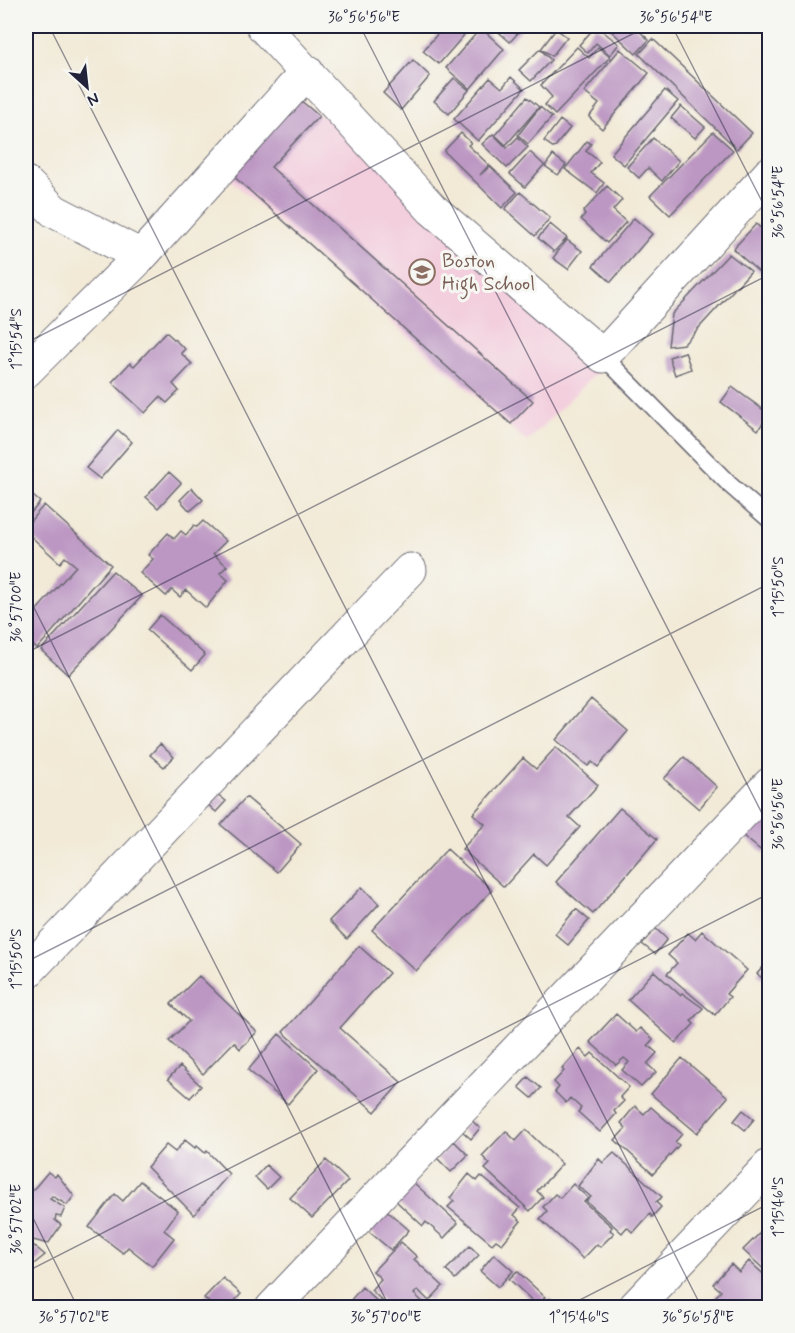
<svg xmlns="http://www.w3.org/2000/svg" width="795" height="1333" font-family="Mynerve,sans-serif">
<rect width="100%" height="100%" fill="#f6f6f2"/>
<filter id="ink" filterUnits="userSpaceOnUse"><feTurbulence type="fractalNoise" baseFrequency=".0167" numOctaves="2"/><feDisplacementMap in="SourceGraphic" scale="12" xChannelSelector="R" yChannelSelector="G"/><feConvolveMatrix kernelMatrix="1 2 1 2 8 2 1 2 1" color-interpolation-filters="sRGB"/></filter>
<filter id="wash" filterUnits="userSpaceOnUse"><feTurbulence type="fractalNoise" baseFrequency=".008" numOctaves="4" result="noise"/><feDisplacementMap in="SourceGraphic" scale="24" xChannelSelector="R" yChannelSelector="G"/><feGaussianBlur stdDeviation="1.35" result="paint"/><feColorMatrix in="noise" values="0 0 0 0 0 0 0 0 0 0 0 0 0 0 0 0 0 1.4 0 .05"/><feComposite in="paint" operator="in"/></filter>
<g filter="url(#wash)">
<rect width="100%" height="100%" fill="#f2ead7"/>
<path fill="#f3cfde" d="M302 100 320 117 345 111 603 366 527 442 229 179Z"/>
<g id="blocks">
<path fill="#bc97c3" d="M444 26H472L439 64 423 51Z
M492 26H524L510 42Z
M596 26 619 44 610 55 596 43 588 53 579 45Z
M606 26H634L649 40 636 54Z
M481 28 504 49 470 89 446 68Z
M556 29 567 37 552 56 541 49Z
M653 39 752 133 737 149 639 54Z
M577 47 589 58 598 47 610 57 555 115 545 105 552 97 541 85Z
M540 49 551 60 531 81 519 70Z
M620 49 649 73 602 129 589 117 599 104 584 92Z
M413 60 430 76 401 110 383 93Z
M511 77 524 89 478 141 454 119 490 78 502 88Z
M454 78 469 90 449 114 434 101Z
M665 90 678 101 624 165 611 154Z
M527 97 539 107 506 145 495 135Z
M299 99 319 116 271 167 533 401 511 424 231 174Z
M681 106 705 127 695 138 671 118Z
M540 107 552 117 528 144 518 135Z
M560 120 570 128 554 148 544 141Z
M713 132 733 150 670 215 650 196Z
M461 133 471 143 468 145 489 165 480 175 490 166 517 192 502 208 444 151Z
M493 134 507 148 518 137 528 147 507 168 482 144Z
M653 138 679 161 662 181 648 168 639 178 627 167Z
M587 141 591 144 586 151 600 162 591 173 604 183 597 193 565 169Z
M530 152 544 165 525 187 510 174Z
M553 155 566 165 558 175 545 166Z
M607 186 622 200 613 210 626 222 607 243 581 219 585 215 583 212Z
M520 192 550 218 535 236 505 209Z
M634 218 652 234 611 282 593 266Z
M550 224 567 238 554 252 538 238Z
M756 224 770 236V282L733 249Z
M567 240 582 251 568 269 553 258Z
M729 254 751 271 684 344 668 346 672 314Z
M166 332 185 349 181 353 192 364 173 384 179 391 167 403 160 397 145 413 112 382 130 363 134 366Z
M685 352 691 369 675 375 669 357Z
M732 387 769 414 758 430 721 402Z
M118 430 132 442 100 479 86 468Z
M169 472 181 483 158 508 146 497Z
M192 488 203 500 190 511 180 500Z
M26 490 40 502 26 519Z
M44 505 111 565 37 649 26 639V603L35 612 76 566 65 557 60 563 26 532V526Z
M203 521 226 541 213 554 227 566 220 573 228 580 206 608 186 590 180 597 172 590 166 596 140 573 153 559 148 555 168 533 174 539 181 531 186 535 194 525 197 527Z
M113 571 142 596 68 675 41 650Z
M160 615 205 655 192 670 147 630Z
M591 699 628 731 598 767 592 762 588 766 556 740Z
M160 744 174 757 164 767 150 755Z
M556 747 598 785 569 817 580 827 546 865 534 854 504 887 462 849 485 824 473 814 523 758 536 769Z
M684 757 717 787 699 809 664 779Z
M216 793 226 801 216 812 207 804Z
M246 797 301 844 277 872 221 825Z
M620 808 657 839 593 914 556 882Z
M763 810 770 815V846L764 853 742 835Z
M447 849 492 890 416 971 372 930Z
M362 887 379 904 347 939 329 921Z
M576 909 589 920 568 945 555 934Z
M655 928 667 939 655 954 642 944Z
M702 931 747 970 726 994 730 997 715 1015 667 974 677 963 668 955 688 933 695 939Z
M359 946 389 973 340 1028 401 1082 375 1112 283 1032Z
M770 959V984L757 974Z
M654 971 680 995 682 993 703 1008 691 1021 694 1024 676 1043 628 1000Z
M199 976 257 1032 240 1049 234 1042 203 1074 169 1041 189 1021 171 1004Z
M616 1014 636 1032 640 1028 653 1039 648 1045 657 1053 647 1064 656 1072 641 1087 622 1070 629 1062 624 1058 616 1065 590 1042Z
M279 1034 318 1069 288 1104 248 1070Z
M580 1049 588 1057 592 1053 629 1087 620 1097 624 1101 614 1111 616 1114 600 1132 578 1112 581 1108 570 1098 566 1103 555 1092 559 1087 554 1082 564 1071 562 1069Z
M682 1058 728 1097 697 1133 651 1094Z
M180 1066 201 1086 190 1098 168 1079Z
M528 1077 541 1088 532 1098 519 1087Z
M635 1106 644 1114 651 1107 682 1134 675 1142 679 1145 653 1174 615 1140 626 1128 621 1123Z
M743 1110 754 1119 745 1130 734 1121Z
M471 1120 480 1128 471 1139 461 1130Z
M526 1130 562 1164 537 1191 543 1197 530 1211 485 1169 490 1164 482 1156 506 1131 516 1141Z
M185 1140 195 1148 197 1146 205 1153 207 1151 229 1174 194 1215 147 1167 166 1145 175 1152Z
M454 1141 468 1155 451 1172 437 1158Z
M614 1153 662 1197 656 1202 661 1207 652 1217 650 1214 633 1233 627 1227 622 1233 586 1201 591 1197 578 1186 599 1159 603 1163Z
M326 1160 348 1181 312 1218 290 1198Z
M266 1165 279 1177 267 1189 255 1177Z
M48 1172 55 1177 57 1174 74 1196 67 1205 52 1196 50 1199 65 1208 61 1217 56 1216 55 1220 61 1225 48 1244 33 1240 32 1244 45 1255 30 1267 34 1271 26 1280V1184L32 1191Z
M469 1174 477 1181 481 1176 520 1208 514 1215 521 1221 502 1244 496 1240 492 1244 448 1207 454 1201 450 1198Z
M140 1181 178 1211 164 1230 174 1238 152 1266 128 1247 123 1253 89 1227 115 1194 123 1201Z
M413 1182 458 1223 444 1238 426 1222 423 1226 396 1201Z
M573 1184 588 1198 584 1202 612 1227 610 1230 614 1233 600 1247 597 1244 583 1259 540 1219 547 1211 543 1207 555 1194 560 1198Z
M385 1209 409 1230 391 1250 367 1230Z
M770 1223V1275L743 1250Z
M401 1242 417 1257 414 1259 443 1286 429 1301 418 1290 414 1294 425 1304 422 1308H390L371 1290 381 1279 373 1271Z
M470 1246 479 1255 455 1279 446 1270Z
M494 1254 513 1271 498 1287 480 1271Z
M749 1261 770 1280V1308H727L715 1297 721 1291 713 1284 731 1264 739 1272Z
M517 1271 545 1297 538 1306 509 1279Z
M223 1278 241 1294 228 1308 225 1305 215 1308 204 1298Z
M362 1287 384 1308H344Z
M550 1299 559 1308H543Z"/>
</g>
</g>
<g filter="url(#ink)">
<use href="#blocks" fill-opacity="0" stroke="#6b6872" stroke-width="1.5"/>
<g fill="none" stroke-linecap="round" stroke-linejoin="round">
<g stroke="#6b6872" stroke-width="19">
<path id="lane" d="M603 356 730 485 770 520"/>
</g>
<g stroke="#6b6872" stroke-width="35">
<path id="street" d="M263 26 432 209 603 356 770 173
M26 183 54 211 141 256
M26 371 141 256 307 72
M26 973 410 570
M272 1308 770 784
M634 1308 770 1165"/>
</g>
<use href="#lane" stroke="#fff" stroke-width="16"/>
<use href="#street" stroke="#fff" stroke-width="33"/>
</g>
</g>
<path fill="none" stroke="#22223b" stroke-width="1.5" stroke-opacity="0.45" d="M49 26 702 1308M360 26 770 829M672 26 770 217M26 33 41 26M26 343 648 26M26 592 390 1308M26 653 770 274M26 962 770 583M26 1204 78 1308M26 1272 770 893M564 1308 770 1203"/>
<defs>
<g id="school-ring" transform="scale(1.35)"><circle r="9.5" fill="#f6f6f2" stroke="#8d6e63" stroke-width="1.5"/><path d="M0-5L7-2L0 1L-7-2ZM-4 1L0 2.5L4 1V4Q0 6-4 4Z" fill="#8d6e63"/></g>
</defs>
<g fill-rule="evenodd">
<use href="#school-ring" x="422" y="272"/>
</g>
<g text-anchor="middle" stroke-width="6" stroke-linejoin="round" paint-order="stroke">
<g font-size="20" fill="#785e54" stroke="#f6f6f2" text-anchor="start">
<text x="442" y="267">Boston<tspan x="442" dy="23">High School</tspan></text>
</g>
</g>
<rect width="795" height="1333" fill="none" stroke="#f6f6f2" stroke-width="66"/>
<g transform="translate(87 87) rotate(153)" stroke="#f6f6f2" stroke-width="4.5" paint-order="stroke">
<path d="M0-4.5L10 22L0 15L-10 22Z" fill="#22223b"/>
<text y="-9" font-size="16" font-weight="bold" text-anchor="middle" fill="#22223b">N</text>
</g>
<rect x="33" y="33" width="729" height="1267" fill="none" stroke="#22223b" stroke-width="2"/>
<g font-size="15" text-anchor="middle" fill="#22223b">
<text x="364" y="22">36°56'56"E</text>
<text x="676" y="22">36°56'54"E</text>
<text transform="translate(778 202) rotate(-90)" y="5">36°56'54"E</text>
<text transform="translate(16 339) rotate(-90)" y="5">1°15'54"S</text>
<text transform="translate(778 587) rotate(-90)" y="5">1°15'50"S</text>
<text transform="translate(16 607) rotate(-90)" y="5">36°57'00"E</text>
<text transform="translate(778 814) rotate(-90)" y="5">36°56'56"E</text>
<text transform="translate(16 959) rotate(-90)" y="5">1°15'50"S</text>
<text transform="translate(778 1207) rotate(-90)" y="5">1°15'46"S</text>
<text transform="translate(16 1219) rotate(-90)" y="5">36°57'02"E</text>
<text x="74" y="1322">36°57'02"E</text>
<text x="386" y="1322">36°57'00"E</text>
<text x="579" y="1322">1°15'46"S</text>
<text x="698" y="1322">36°56'58"E</text>
</g>
</svg>
